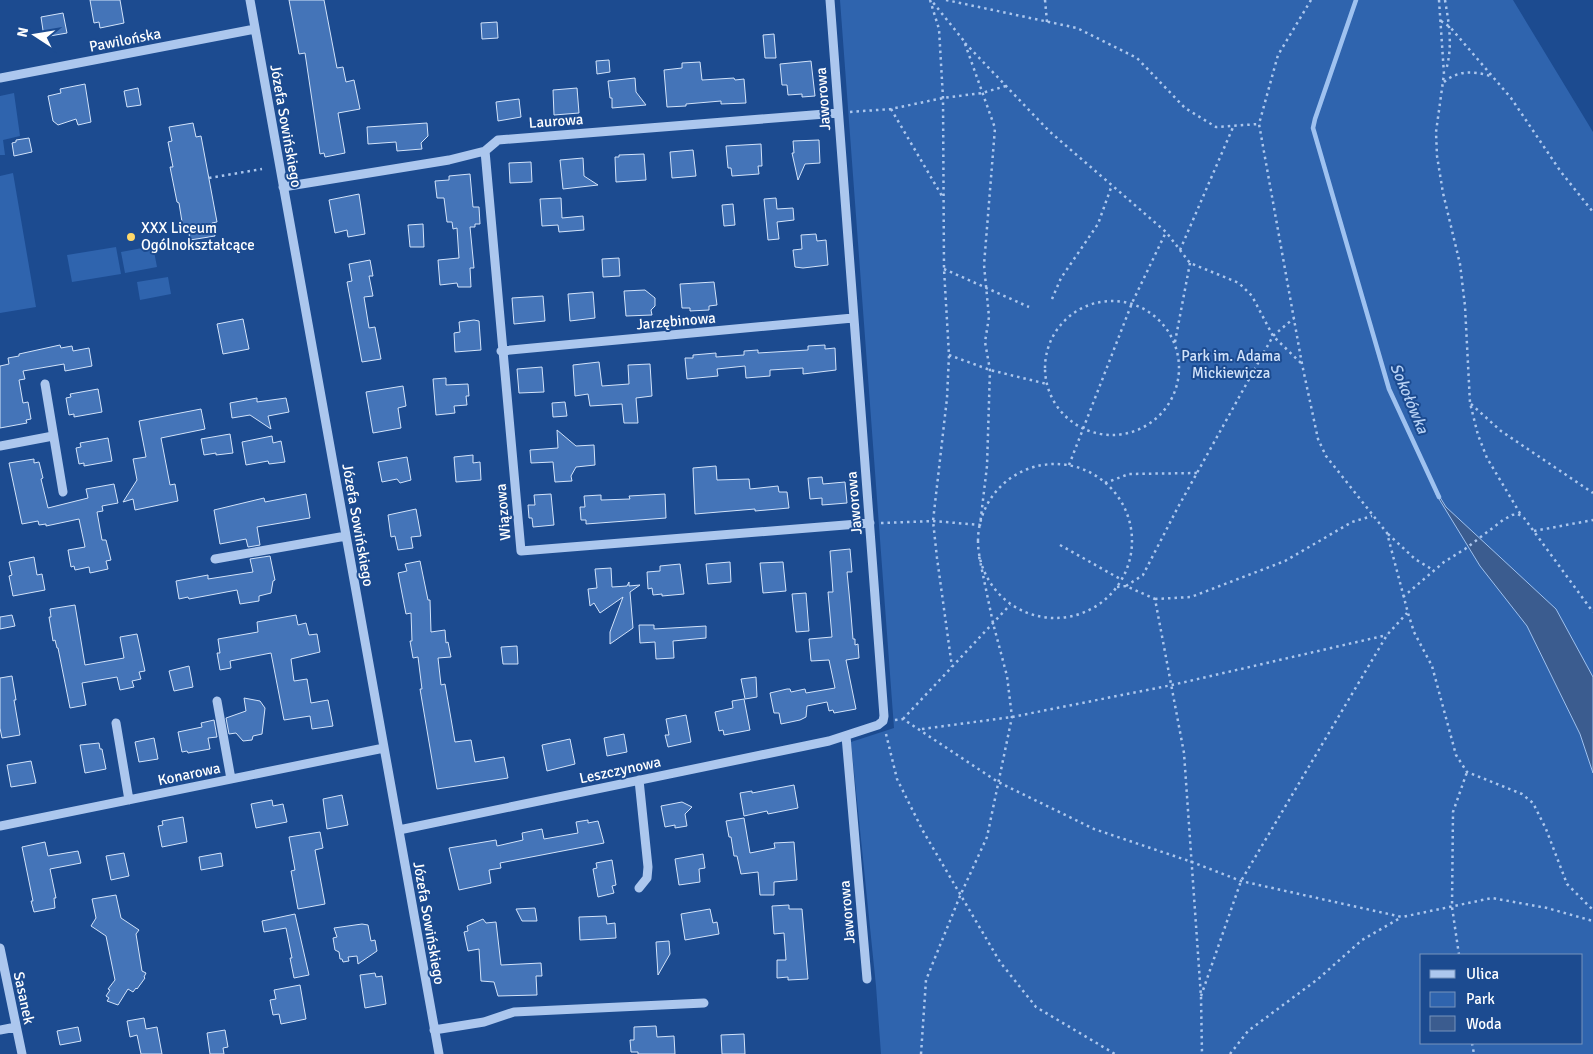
<svg xmlns="http://www.w3.org/2000/svg" width="1593" height="1054" font-family="Signika,sans-serif">
<rect width="100%" height="100%" fill="#1c4b90"/>
<path fill="#2f64ae" fill-rule="evenodd" d="M840 0H1513L1593 132V1054H881L876 986 851 742 894 728ZM1422 955H1582V1043H1422Z
M14 93 20 136 3 140 5 155H0V96Z
M13 173 36 307 0 313V176Z
M153 246 157 267 125 273 121 252Z
M116 247 121 274 72 282 67 255Z
M168 277 171 294 140 300 137 282Z"/>
<path fill="#3b5c8f" stroke="#9fc2f0" d="M1436 494H1438L1446 507 1556 609 1593 677V773L1580 734 1527 626 1480 566Z"/>
<g fill="none" stroke-linecap="round" stroke-linejoin="round">
<path stroke="#9fc2f0" stroke-width="4.5" d="M1356 0 1315 119 1313 128 1389 389 1439 497"/>
</g>
<path fill="#4474b8" stroke="#d2e3fa" d="M90 0H120L124 23 100 28 99 22 94 23Z
M289 0H324L337 68 343 67 346 82 354 80 360 109 338 113 345 153 325 157 324 153 320 154 305 53 299 54Z
M63 13 67 33 44 37 41 17Z
M497 22 498 38 482 39 481 23Z
M774 34 776 58H765L763 35Z
M609 60 610 72 597 74 596 61Z
M811 61 815 96 802 97V94L788 95 787 85H782L780 64Z
M700 62 702 80 734 78 735 80 744 79 746 103 721 104V101L686 104V106L667 107 664 70 682 68V63Z
M635 78 636 92 646 105 612 108V98H610L608 81Z
M85 84 91 122 78 125 76 119 58 125 53 121 48 96 61 93 60 89Z
M138 88 141 105 127 107 124 91Z
M577 88 579 113 554 115 553 90Z
M519 99 521 117 498 121 496 102Z
M193 123 196 137 201 136 217 222 212 223 215 236 190 240 188 227 183 228 179 203 177 202 170 167H173L168 142 172 141 169 127Z
M427 123 428 136 421 143 422 149 397 151 396 142 368 144 367 127Z
M29 138 32 152 14 156 12 143 16 142V140Z
M819 140 820 163 805 164 798 180 792 153H794L793 141Z
M761 144 762 166H758L759 174 732 176 731 168H728L726 146Z
M693 150 696 176 672 178 670 152Z
M644 154 646 180 616 182 615 157H619V155Z
M583 158 584 176 598 185 563 189 560 160Z
M531 162 532 182 510 183 509 163Z
M470 174 473 207H479L480 224H475V227H470L474 268H470L471 287H458L457 283 440 285 438 260 459 258 457 228 453 229 452 222H447L444 198H437L435 181 449 180V176Z
M359 194 365 234 348 237 347 230 335 233 329 200Z
M561 198 562 218 583 216 584 230 559 232 558 225 542 226 540 199Z
M776 198 777 209 793 208 794 220 777 222 779 239 768 240 764 199Z
M733 204 735 225 724 226 722 205Z
M423 224 424 247H410L408 225Z
M816 234 817 241 826 240 828 265 803 268 795 267 793 250 802 249 801 235Z
M619 258 620 276 603 277 602 259Z
M370 260 373 276H369L373 296 364 297 369 328 375 327 381 359 362 362 347 282 352 281 349 264Z
M714 282 717 305 709 306V310L690 311V308H682L680 284Z
M645 290 655 298V306L651 310 652 315 626 316 624 291Z
M593 292 595 318 570 321 568 294Z
M543 296 545 321 514 324 512 298Z
M243 319 249 349 223 354 217 324Z
M474 320 479 321 481 350 455 352 454 333 460 332 459 322Z
M60 345 61 348 72 346 73 351 89 348 92 366 65 371 64 364 23 371 25 379 19 380 23 403 28 402 31 419 26 420 27 423 0 428V366L9 364 8 358 19 356V354Z
M825 345V349L835 348 836 370 803 374V368L770 370V376L746 378 745 366 717 369 718 376 687 379 685 358H693V355L716 353V357L744 355V351L758 350V353L808 350V346Z
M599 362 602 386 629 384 628 365 650 364 652 396 636 398 638 423H624L622 404 590 406 588 394 575 396 573 365Z
M542 367 544 392 519 393 517 369Z
M446 378V385L468 384 469 396H466L467 405 454 406 455 413 436 415 433 379Z
M403 386 406 406 398 408 401 428 373 433 366 392Z
M98 389 102 412 74 417V414L69 415 66 398 71 397 70 394Z
M257 398V402L286 398 289 412 268 416 271 429 250 415 232 418 230 403Z
M565 402 567 416 553 417 552 403Z
M201 409 205 429 161 438 170 485 175 484 178 501 135 510 133 499 123 502 137 480 133 459 146 457 139 421Z
M557 430 576 446 594 445 595 465 576 467 571 476 572 481 555 482 553 462 531 463 530 450 558 448Z
M230 434 233 453 216 455V453L204 455 201 439Z
M272 436 273 443 281 441 285 462 269 464 268 461 246 465 242 442Z
M108 438 112 461 84 466V463L79 464 76 448 81 447 80 443Z
M473 455V463L480 462 481 480 456 482 454 457Z
M407 457 411 480 400 483 397 479 382 482 378 462Z
M34 459V463L39 462 43 478 41 479 48 508 88 498 86 489 114 484 118 503 102 506 103 511 97 512 102 540H106L111 560 106 561 108 569 90 573 89 567 75 570 74 566 71 567 68 550 85 547 79 519 46 526V524L39 525 38 521 22 524 9 463Z
M716 466 717 480 749 479 750 489 778 486 779 492H787L789 508 755 511V509L695 514 693 468Z
M822 477 823 484 845 482 847 503 822 505V498L810 499 808 478Z
M306 494 310 518 257 527 260 545 248 547 246 539 220 544 214 510 264 498 265 502Z
M551 494 554 525 533 527 532 518H529L528 505H535L534 495Z
M665 494 666 518 586 524V520H581L580 507H585L584 496 601 495V500L630 499 629 496Z
M416 509 421 536 411 537 413 548 398 550 395 536 391 537 388 515Z
M850 549 852 572H847L850 603 853 639H855V645L858 644 859 658 846 660 856 709 834 713 833 710 829 711 827 702 807 706 806 717 800 720 781 724 779 713H774L770 693 787 689H790L791 692 805 689 806 693 835 688 829 660 811 661 809 639 832 637 828 592H833L830 551Z
M270 556 275 580 273 581 271 593 259 596V601L240 604 237 590 189 599 188 597 179 599 176 581 208 575V579L253 572 250 559Z
M34 557 37 575 42 574 45 590 13 596 9 576 12 575 9 562Z
M420 561 428 600H430L431 632 445 630 446 643 448 642 451 657 438 658 441 685 445 684 455 742 471 740 475 762 504 757 508 778 437 789 420 689H422L418 657 413 658 410 641H412L411 613 406 614 398 573 407 571 405 564Z
M730 562 731 582 708 584 706 564Z
M783 562 786 591 763 593 760 563Z
M680 564 684 594 662 596V594L653 595 652 588 648 589 647 572 660 571V566Z
M611 568 612 587 627 586 629 582V586L640 585 630 592 633 628 610 644V632L623 597 600 613 594 603 590 606 588 589 597 588 595 569Z
M806 593 809 631 796 632 792 594Z
M75 605 85 665 124 658 120 637 137 634 145 671 139 672 141 679 132 681 134 687 120 690 117 677 82 683 86 705 70 708 58 648H57L55 640 53 641 49 617H51L50 609Z
M12 615 15 626 0 629V617Z
M296 615 298 625 306 623 309 635 317 634 320 652 291 659 294 681 307 679 311 703 328 700 333 726 312 729 310 716 284 720 271 653 230 661 231 668 220 670 217 653H220L218 639 258 632 257 622Z
M639 625H654V629L706 626V638L673 641 674 658 656 659 655 642 640 643Z
M517 646 518 664H503L501 647Z
M189 666 193 687 174 691 169 671Z
M12 676 16 700H14L20 735 2 738 0 728V678Z
M756 677 757 697 745 699 741 679Z
M244 698 260 701 265 708 262 734 253 736 252 740 243 741 236 733 229 734 226 718 246 711Z
M744 699 750 730 724 735 723 730 719 731 715 712 733 708 732 701Z
M686 715 691 742 668 747 665 735H669L666 719Z
M214 720 217 737 208 738 210 749 188 753 187 751 182 752 178 732 202 727 201 723Z
M624 734 627 752 607 756 604 738Z
M154 738 158 759 139 762 135 742Z
M570 739 575 764 547 771 542 745Z
M99 743 100 749H102L106 769 85 773 80 745Z
M31 761 36 783 11 787 7 765Z
M794 785 798 808 768 814 767 811 744 816 740 793 752 791V793Z
M342 795 348 825 327 829 323 799Z
M272 800 273 806 283 804 287 822 256 828 251 804Z
M682 802 692 807 685 814 687 826 675 828V825L665 827 661 806Z
M183 817 187 842 162 847 158 826 163 825 162 821Z
M744 818 750 853 775 848 774 843 794 842 797 880 774 882V895H760L758 872 741 874 737 856H734L731 837H729L726 821Z
M588 820V823L598 821 604 843 500 863 501 868 489 870 491 883 459 890 449 848 496 840 497 846 523 840 522 833 542 829 544 839 578 833 576 822Z
M320 832 323 848 315 850 325 904 298 909 291 871 295 870 289 837Z
M45 842 48 856 78 851 81 863 50 869 56 898H54L55 908 34 912 31 901H33L22 847Z
M124 853 129 876 111 880 106 856Z
M221 853 223 866 201 870 199 857Z
M703 854 705 868 699 869 700 882 679 885 675 859Z
M612 860 616 885 612 886 614 893 598 897 593 869 597 868 596 863Z
M116 895 121 918 139 930 136 934 142 971 146 973 144 977 145 978 137 989 136 988 133 992 128 989 118 1005 107 1001 109 998 106 996 110 990 108 989 115 980 106 936 91 926 96 918 92 899Z
M789 905V909H802L808 979 788 980V977L777 978V960H786L784 933 774 934 772 906Z
M535 908 537 921H522L516 909Z
M710 909 713 923 717 922 719 934 685 940 681 914Z
M295 914 309 975 294 978 290 958H292L286 928 264 932 262 921Z
M606 916 607 924 615 923 616 938 580 940 579 917Z
M483 919 486 923 496 922 501 965 541 963 542 976H536L537 995 498 996 494 982 481 981 479 949 468 951 464 932 468 931 467 926Z
M362 924 368 925 371 941 375 940 377 951 358 964 357 956 348 957 349 961 343 962 342 959H340L339 952 335 950 333 938 337 937 334 928Z
M669 941 670 954 658 975 656 942Z
M375 973 376 977 382 976 386 1004 365 1008 360 975Z
M300 985 306 1019 281 1024 279 1014 273 1015 270 1000 276 999 274 990Z
M144 1018 146 1029 157 1027 162 1054H141L137 1035 130 1037 127 1021Z
M656 1026 657 1037 674 1036 675 1054H638V1052H631L630 1040H634V1027Z
M78 1027 81 1041 60 1045 57 1031Z
M225 1030 228 1047 223 1048 224 1054H210L207 1033Z
M744 1034 745 1054H722L721 1035Z"/>
<g fill="none" stroke-linecap="round" stroke-linejoin="round">
<path stroke="#acc7ee" stroke-width="2.5" stroke-dasharray="2.5 4" stroke-linecap="butt" d="M930 0 939 29 943 98 944 269 949 355 947 398 933 521 937 558 952 667
M946 0 1077 28 1137 58 1185 108 1216 127 1259 124
M1045 0 1047 22
M1311 0 1278 55 1259 124 1302 364 1318 439 1326 456 1387 533 1408 613 1414 632 1432 666 1456 755 1467 772 1522 794 1533 803 1546 829 1567 884 1593 910
M1439 0 1444 74 1436 132 1437 156 1443 193 1460 264 1465 306 1470 403 1478 435 1487 458 1521 515
M1445 0C1449 24 1453 46 1446 70
M1441 21 1450 27 1511 98 1561 172 1593 212
M965 43 1049 131 1166 232 1190 263 1239 283 1252 296 1273 336 1302 364
M1444 82C1458 70 1474 71 1490 76
M891 109 942 196
M850 112 891 109 943 98 982 93 1006 86
M209 178 262 169
M1180 250 1234 125
M944 269 1029 307
M1052 299 1061 278 1098 224 1112 185
M1045 368a67 67 0 1 1 134 0a67 67 0 1 1-134 0Z
M1175 342 1190 263
M949 355 990 370 1047 384
M1471 404 1501 431 1593 493
M978 541a77 77 0 1 1 154 0a77 77 0 1 1-154 0Z
M1069 465 1132 303 1166 232
M1105 483 1129 474 1197 473
M881 523 933 521 980 525 987 466 990 370 985 342 989 317 984 265 995 128 964 41 931 0
M1534 531 1593 520
M1388 534 1415 559 1433 570
M1060 545 1122 580
M1126 586 1143 575 1177 509 1273 336 1294 318
M1117 587 1126 586 1155 599 1184 753 1201 997 1202 1054
M1403 597 1444 562 1465 549 1503 520 1512 515 1518 514 1524 518 1593 612
M1155 599 1191 597 1285 561 1352 522 1372 516
M903 719 1010 605
M895 720 903 719 998 782 1094 829 1192 862 1241 881 1402 917 1492 898 1547 908 1593 921
M922 729 1012 717 1172 685 1387 635
M886 734 897 779 923 831 1000 962 1036 1007 1115 1054
M1459 955 1452 907 1453 812 1467 772
M1201 996 1241 881 1387 635 1407 613
M1472 1043 1474 1054
M921 1054 926 980 960 896 987 837 1012 717 1007 676 993 623 979 556
M1230 1054 1248 1031 1318 979 1362 940 1400 918"/>
<path stroke="#acc7ee" stroke-width="9" d="M250 0 439 1054
M0 78 255 29
M485 151 521 551 870 523
M283 187 449 160 485 151 498 140 838 113
M501 351 853 318
M45 384 63 492
M0 446 53 436
M215 559 346 536
M217 701 231 779
M116 723 129 800
M846 736 867 979
M0 826 384 748
M399 830 829 741 878 725 883 721 884 716 830 0
M639 888 647 878 648 867 639 780
M0 948 22 1054
M0 1030 16 1027
M434 1030 484 1022 514 1012 704 1003"/>
</g>
<circle fill="#fed86a" stroke="#1c4b90" stroke-width="2" cx="131" cy="237" r="5"/>
<g text-anchor="middle" stroke-width="4" stroke-linejoin="round" paint-order="stroke">
<g font-size="15" fill="#fff" stroke="#1c4b90">
<text transform="translate(125 40) rotate(-11)" y="5">Pawilońska</text>
<text transform="translate(823 99) rotate(-94)" y="5">Jaworowa</text>
<text transform="translate(556 121) rotate(-4)" y="5">Laurowa</text>
<text transform="translate(286 126) rotate(80)" y="5">Józefa Sowińskiego</text>
<text transform="translate(676 321) rotate(-5)" y="5">Jarzębinowa</text>
<text transform="translate(854 503) rotate(-95)" y="5">Jaworowa</text>
<text transform="translate(503 512) rotate(-95)" y="5">Wiązowa</text>
<text transform="translate(358 525) rotate(80)" y="5">Józefa Sowińskiego</text>
<text transform="translate(620 770) rotate(-12)" y="5">Leszczynowa</text>
<text transform="translate(189 774) rotate(-12)" y="5">Konarowa</text>
<text transform="translate(847 912) rotate(-95)" y="5">Jaworowa</text>
<text transform="translate(429 923) rotate(80)" y="5">Józefa Sowińskiego</text>
<text transform="translate(24 998) rotate(78)" y="5">Sasanek</text>
</g>
<g font-size="15" fill="#fff" stroke="#1c4b90" text-anchor="start">
<text x="141" y="233">XXX Liceum<tspan x="141" dy="17">Ogólnokształcące</tspan></text>
</g>
<g font-size="15" fill="#d2e3fa" stroke="#1c4b90">
<text x="1231" y="361">Park im. Adama<tspan x="1231" dy="17">Mickiewicza</tspan></text>
</g>
<g font-size="16" font-style="italic" fill="#b8d2f5" stroke="#1c4b90">
<text transform="translate(1410 398) rotate(67)" y="6">Sokołówka</text>
</g>
</g>
<rect x="1420" y="954" width="162" height="90" fill="#1c4b90" stroke="#7793bc"/>
<rect x="1430" y="970" width="25" height="8" fill="#acc7ee" stroke="#7793bc"/>
<text x="1466" y="979" font-size="15" fill="#ffffff">Ulica</text>
<rect x="1430" y="992" width="25" height="15" fill="#2f64ae" stroke="#7793bc"/>
<text x="1466" y="1004" font-size="15" fill="#ffffff">Park</text>
<rect x="1430" y="1016" width="25" height="15" fill="#3b5c8f" stroke="#7793bc"/>
<text x="1466" y="1029" font-size="15" fill="#ffffff">Woda</text>
<g transform="translate(35 35) rotate(282)" stroke="#1c4b90" stroke-width="4" paint-order="stroke">
<path d="M0-4L9 19L0 12L-9 19Z" fill="#ffffff"/>
<text y="-8" font-size="14" font-weight="bold" text-anchor="middle" fill="#ffffff">N</text>
</g>
</svg>
